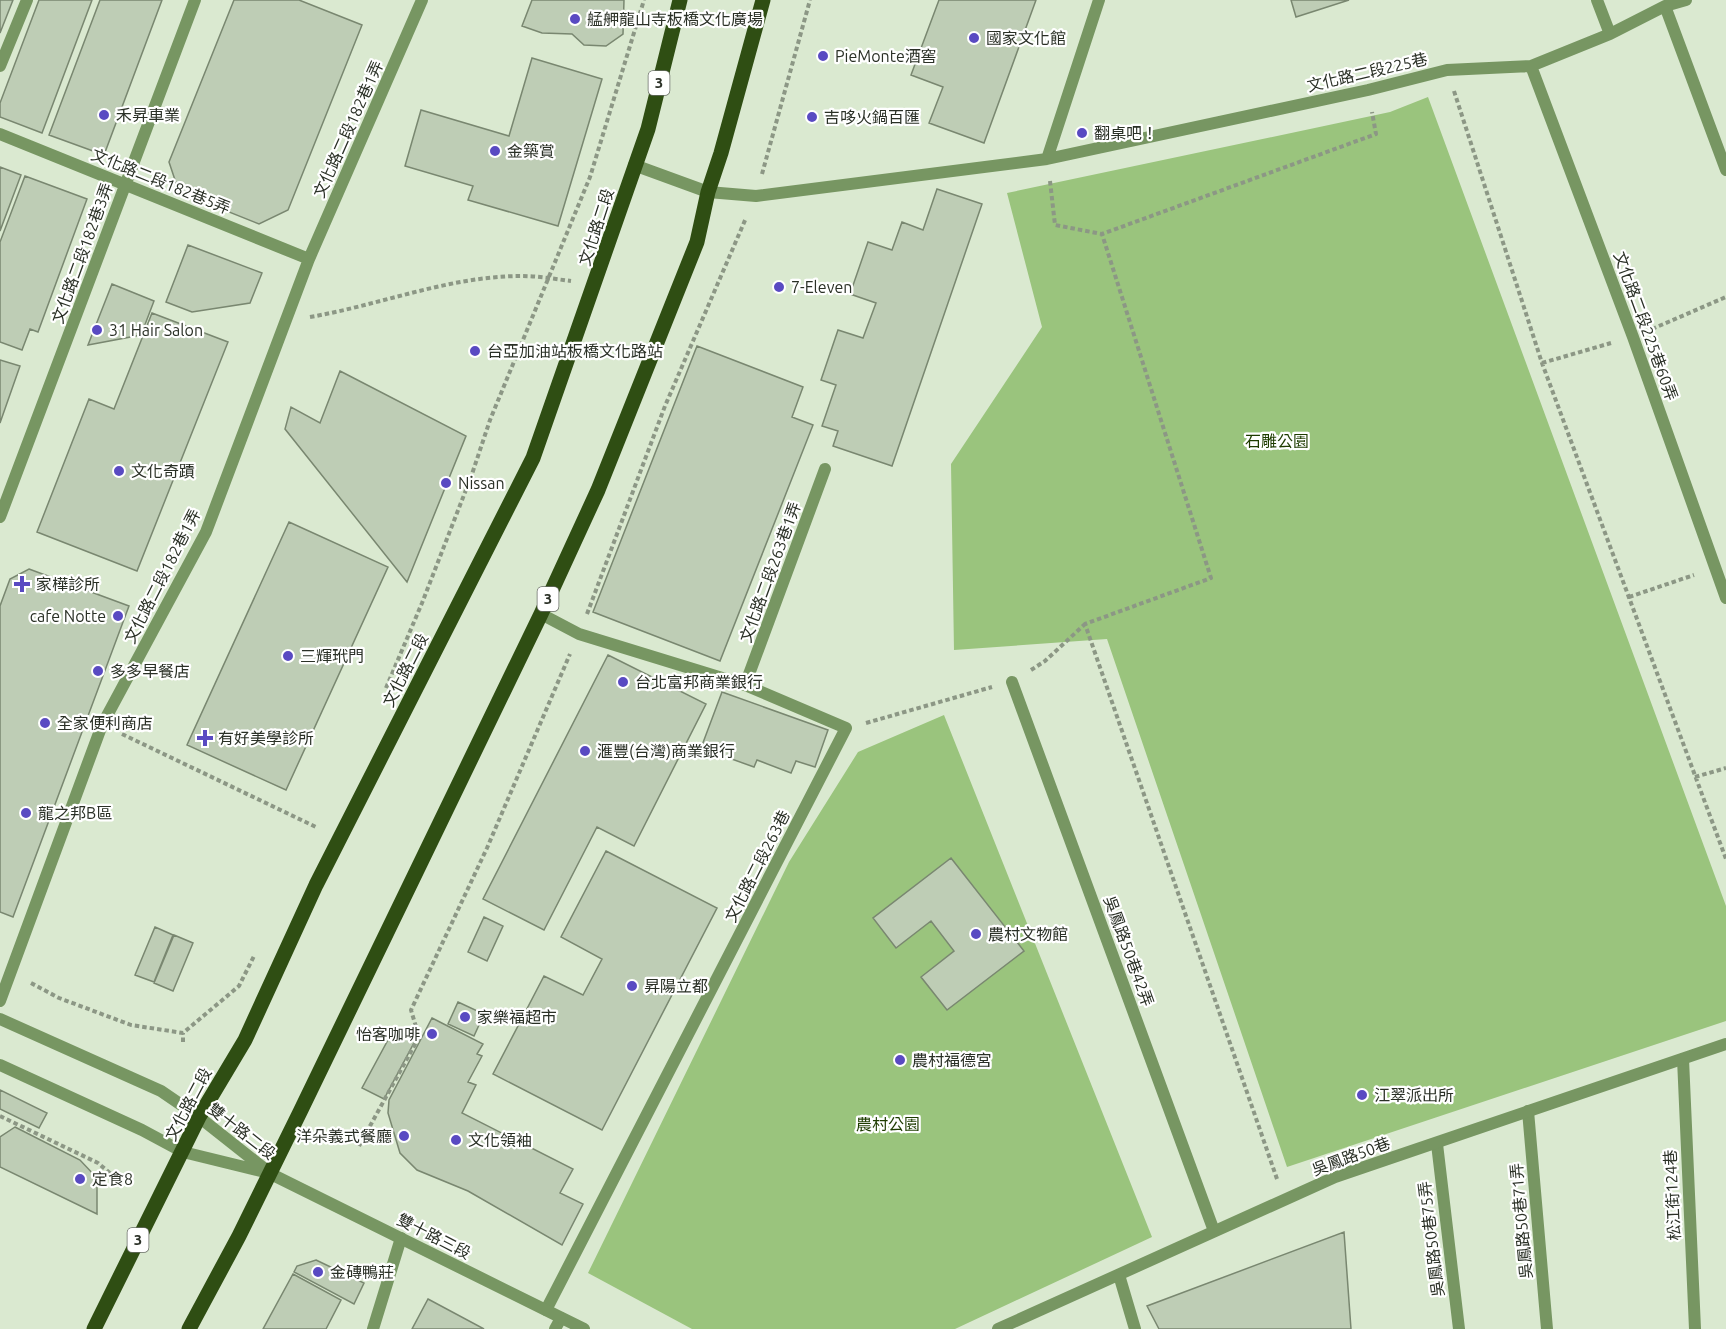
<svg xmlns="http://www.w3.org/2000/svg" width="1726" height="1329" font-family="Ubuntu,'Noto Sans TC',sans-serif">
<rect width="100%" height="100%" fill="#dae9d0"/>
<path fill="#9ac47d" d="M1428 97 1726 906V1021L1287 1167 1107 639 954 650 951 464 1042 327 1007 193 1390 112Z
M944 715 1152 1237 955 1329H692L588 1273 789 862 858 752Z"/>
<path fill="#becdb5" stroke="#798770" stroke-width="1.5" d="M0 0H13L0 33Z
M39 0H92L42 133 0 117V103Z
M100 0H162L104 155 49 135Z
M234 0H299L362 25 288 210 259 224 179 192 169 162Z
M532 0H624L623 34 606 46 584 45 572 34 542 33 522 26Z
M939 0H1036L984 143 929 123 943 87 911 75Z
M1291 0H1349L1296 17Z
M532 58 602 79 558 226 468 200 473 186 405 166 421 110 509 136Z
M0 167 21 175 0 231Z
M25 176 87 199 38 332 30 329 22 350 0 342V242Z
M937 189 982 204 892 466 833 446 838 431 822 426 836 385 821 380 838 330 863 338 876 303 850 294 868 242 892 250 902 222 923 230Z
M188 245 262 273 250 303 192 312 166 302Z
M112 284 154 301 141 335 88 345Z
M152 313 228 342 137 571 37 532 89 399 114 409Z
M697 346 803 387 792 417 813 425 720 661 593 612Z
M0 360 20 366 0 423Z
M340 371 466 436 407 582 285 429 291 407 320 423Z
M289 522 388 567 286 790 187 745Z
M29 569 129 606 13 917 0 912V606L10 579Z
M608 655 706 704 634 846 597 827 544 930 483 899Z
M722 692 828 730 815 767 796 761 791 773 757 760 754 767 701 748Z
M606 851 717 908 602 1130 493 1074 544 976 583 995 602 959 561 937Z
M951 858 1024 951 947 1010 921 977 954 951 931 921 896 948 873 918Z
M484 917 503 926 487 961 468 952Z
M155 927 173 935 154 982 135 975Z
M174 935 193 943 173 991 154 983Z
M458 1002 484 1014 474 1036 448 1024Z
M432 1018 483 1044 477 1054 482 1056 468 1082 476 1085 462 1113 573 1169 560 1193 583 1204 562 1245 468 1191 417 1170 400 1153 388 1113 389 1100Z
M395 1027 416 1039 384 1099 362 1088Z
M0 1090 47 1113 39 1128 0 1109Z
M15 1127 80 1160 97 1178V1214L0 1167V1137Z
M1344 1232 1351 1329H1159L1147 1306Z
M316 1260 364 1283 354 1304 294 1272 297 1266Z
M293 1274 341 1300 326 1329H263Z
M428 1299 484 1329H412Z"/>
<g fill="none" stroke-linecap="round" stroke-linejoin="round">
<path stroke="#8c9785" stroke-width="4" stroke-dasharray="4.5 3" stroke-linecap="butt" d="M1454 91 1542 363 1726 859
M762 174 810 0
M1050 181 1055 225 1102 234
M310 317C380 305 450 276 521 276 538 276 555 279 571 281
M1652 329 1726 297
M1542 363 1611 343
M1629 597 1694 575
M587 614 665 406 746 218
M1031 670 1045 661 1085 624
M386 688 422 603 471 477 490 420 590 177 644 0
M866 723 992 687
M122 734 318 828
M1695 777 1726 768
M31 983 59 998 131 1025 183 1033 239 986 254 956
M183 1042V1033
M0 1116 98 1163 117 1179
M359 1146 419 1037 411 1010 487 848 570 654
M1277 1179 1085 624 1211 578 1102 234 1376 134 1372 112"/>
<path stroke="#779662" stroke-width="12" d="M1597 0 1610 34
M1665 6 1726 170
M0 66 27 0
M1531 66 1633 337 1726 598
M1047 159 1099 0
M634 165 708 192 756 196 1047 159 1368 90 1447 70 1531 66 1610 34 1665 6 1686 0
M541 614 579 634 745 685 846 728 546 1310
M1012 682 1214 1231
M745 685 825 469
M1683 1059 1695 1329
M1528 1111 1547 1329
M1437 1144 1459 1329
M1119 1275 1135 1329
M373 1329 401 1238"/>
<path stroke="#779662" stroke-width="12" d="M0 134 309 259
M0 517 195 0
M0 1001 102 725 206 532 309 259 422 0
M555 1329 561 1318
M998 1329 1335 1177 1726 1044"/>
<path stroke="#779662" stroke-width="12" d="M0 1019 161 1091 199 1117 266 1170
M0 1065 142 1130 183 1152 269 1173 584 1329"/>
<path stroke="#2f4e13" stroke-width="15" d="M94 1329 199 1117 245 1040 316 885 533 458 648 129 680 0
M189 1329 239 1236 300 1112 541 614 598 490 697 242 708 192 721 153 763 0"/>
</g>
<g fill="#594ac2" stroke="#fff" stroke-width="2">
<circle cx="575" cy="19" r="6"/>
<circle cx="974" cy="38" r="6"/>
<circle cx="823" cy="56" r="6"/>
<circle cx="104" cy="115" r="6"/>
<circle cx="812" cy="117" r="6"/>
<circle cx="1082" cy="133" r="6"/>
<circle cx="495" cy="151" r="6"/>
<circle cx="779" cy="287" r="6"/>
<circle cx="97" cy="330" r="6"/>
<circle cx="475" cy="351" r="6"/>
<circle cx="119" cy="471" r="6"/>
<circle cx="446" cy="483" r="6"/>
<path d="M19 575h6v6h6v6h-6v6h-6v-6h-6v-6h6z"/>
<circle cx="118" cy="616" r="6"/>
<circle cx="288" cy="656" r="6"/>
<circle cx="98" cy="671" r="6"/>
<circle cx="623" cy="682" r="6"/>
<circle cx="45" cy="723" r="6"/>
<path d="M202 729h6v6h6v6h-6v6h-6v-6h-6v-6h6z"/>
<circle cx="585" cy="751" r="6"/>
<circle cx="26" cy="813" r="6"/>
<circle cx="976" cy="934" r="6"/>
<circle cx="632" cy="986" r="6"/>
<circle cx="465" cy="1017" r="6"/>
<circle cx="432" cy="1034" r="6"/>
<circle cx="900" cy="1060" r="6"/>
<circle cx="1362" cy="1095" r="6"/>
<circle cx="404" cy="1136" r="6"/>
<circle cx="456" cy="1140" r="6"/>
<circle cx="80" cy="1179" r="6"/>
<circle cx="318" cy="1272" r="6"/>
</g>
<g text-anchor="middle" stroke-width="4.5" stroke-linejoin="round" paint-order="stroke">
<g fill="#fff" stroke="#6a6e67" stroke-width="1.5">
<rect x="648.5" y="71" width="21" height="24" rx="4.5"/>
<rect x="537.5" y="587" width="21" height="24" rx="4.5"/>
<rect x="127.5" y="1228" width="21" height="24" rx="4.5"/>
</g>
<g font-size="15" font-weight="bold" fill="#2a3026">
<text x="659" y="88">3</text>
<text x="548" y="604">3</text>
<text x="138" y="1245">3</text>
</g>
<g font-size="16" fill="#2a3026" stroke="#fff" text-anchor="start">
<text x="587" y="25">艋舺龍山寺板橋文化廣場</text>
<text x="986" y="44">國家文化館</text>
<text x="835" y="62">PieMonte酒窖</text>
<text x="116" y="121">禾昇車業</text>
<text x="824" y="123">吉哆火鍋百匯</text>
<text x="1094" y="139">翻桌吧！</text>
<text x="507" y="157">金築賞</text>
<text x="791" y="293">7-Eleven</text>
<text x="109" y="336">31 Hair Salon</text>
<text x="487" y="357">台亞加油站板橋文化路站</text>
<text x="131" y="477">文化奇蹟</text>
<text x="458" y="489">Nissan</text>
<text x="36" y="590">家樺診所</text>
<text x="106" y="622" text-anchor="end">cafe Notte</text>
<text x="300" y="662">三輝玳門</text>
<text x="110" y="677">多多早餐店</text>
<text x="635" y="688">台北富邦商業銀行</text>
<text x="57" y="729">全家便利商店</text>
<text x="218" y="744">有好美學診所</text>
<text x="597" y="757">滙豐(台灣)商業銀行</text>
<text x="38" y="819">龍之邦B區</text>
<text x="988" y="940">農村文物館</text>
<text x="644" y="992">昇陽立都</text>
<text x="477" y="1023">家樂福超市</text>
<text x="420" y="1040" text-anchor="end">怡客咖啡</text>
<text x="912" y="1066">農村福德宮</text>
<text x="1374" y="1101">江翠派出所</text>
<text x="392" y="1142" text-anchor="end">洋朵義式餐廳</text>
<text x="468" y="1146">文化領袖</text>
<text x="92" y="1185">定食8</text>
<text x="330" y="1278">金磚鴨莊</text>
</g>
<g font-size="16" fill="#2a3026" stroke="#fff">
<text transform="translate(1367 72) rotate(-13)" y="6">文化路二段225巷</text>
<text transform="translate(348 129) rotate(-66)" y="6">文化路二段182巷1弄</text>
<text transform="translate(161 181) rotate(22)" y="6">文化路二段182巷5弄</text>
<text transform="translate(596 227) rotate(-72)" y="6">文化路二段</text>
<text transform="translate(82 253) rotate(-70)" y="6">文化路二段182巷3弄</text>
<text transform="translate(1646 326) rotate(70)" y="6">文化路二段225巷60弄</text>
<text transform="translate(770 572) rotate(-70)" y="6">文化路二段263巷1弄</text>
<text transform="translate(162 576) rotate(-63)" y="6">文化路二段182巷1弄</text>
<text transform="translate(405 670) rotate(-63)" y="6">文化路二段</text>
<text transform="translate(757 866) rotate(-63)" y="6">文化路二段263巷</text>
<text transform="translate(1129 951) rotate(70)" y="6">吳鳳路50巷42弄</text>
<text transform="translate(188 1104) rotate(-62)" y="6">文化路二段</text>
<text transform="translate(242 1131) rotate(38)" y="6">雙十路二段</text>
<text transform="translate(1351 1156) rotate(-20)" y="6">吳鳳路50巷</text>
<text transform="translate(1672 1195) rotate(-93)" y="6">松江街124巷</text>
<text transform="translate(1521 1221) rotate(-95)" y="6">吳鳳路50巷71弄</text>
<text transform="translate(434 1236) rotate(27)" y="6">雙十路三段</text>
<text transform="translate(1431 1239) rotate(-97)" y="6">吳鳳路50巷75弄</text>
</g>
<g font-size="16" fill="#1e3c00" stroke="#fff">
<text x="1277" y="447">石雕公園</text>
<text x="888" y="1130">農村公園</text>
</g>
</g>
</svg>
